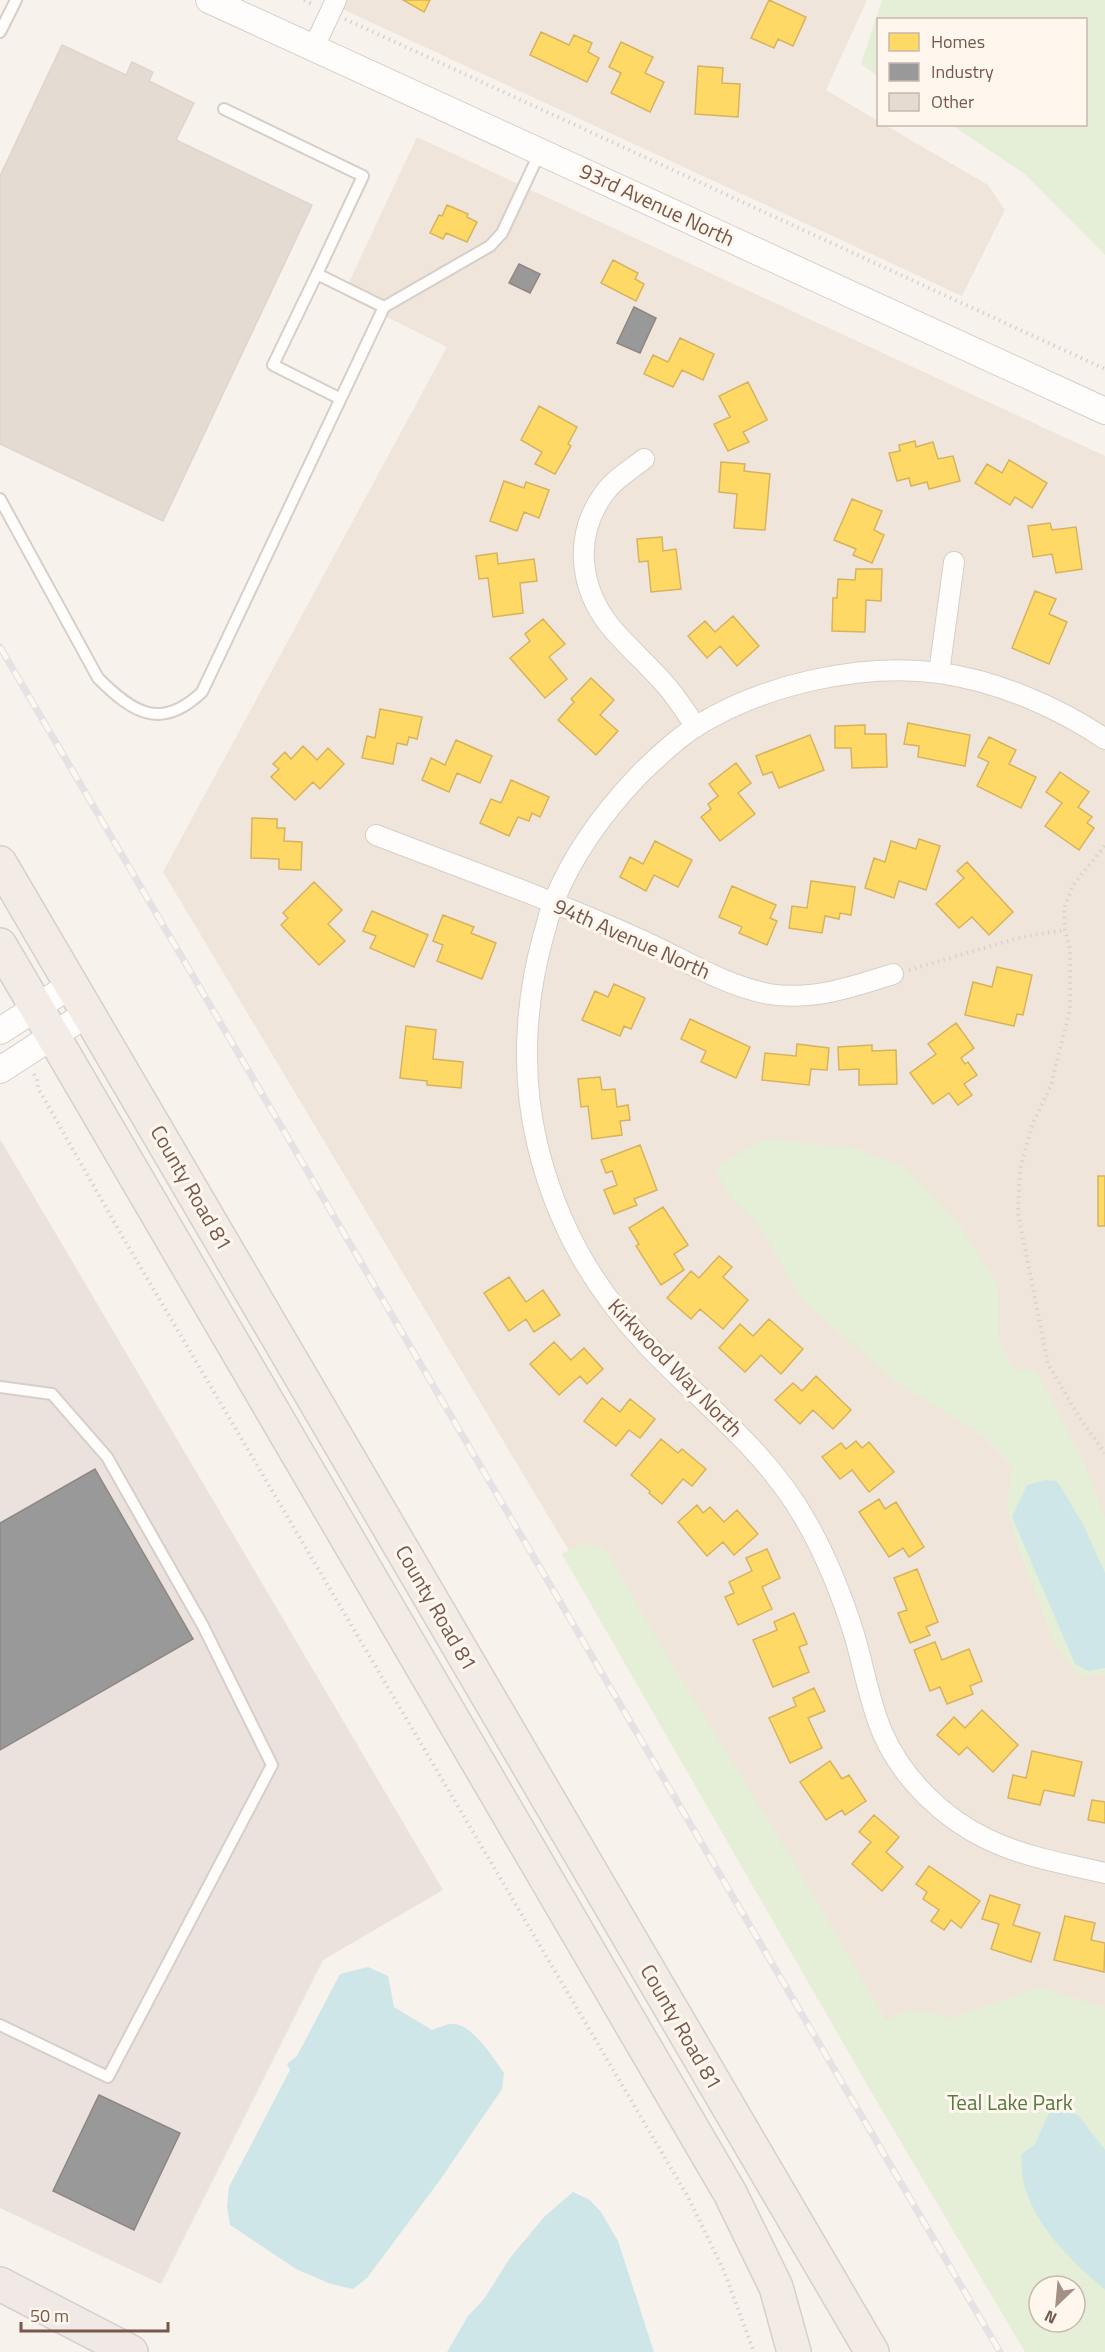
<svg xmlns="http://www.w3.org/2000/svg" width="1105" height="2352" font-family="'Titillium Web',sans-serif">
<rect width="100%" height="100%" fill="#f7f2ec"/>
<path fill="#f0e5da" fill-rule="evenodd" d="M323 0H867L826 90 878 121V124L885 125 988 185 1005 210 962 296Z
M417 137 1105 456V2352H1043L869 2052 163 872 447 347 343 295ZM1039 2286H1075V2322H1039Z"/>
<path fill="#ebe2dd" d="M0 1139 443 1890 323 1960 161 2284 0 2208Z"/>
<path fill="#e5eed7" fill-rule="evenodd" d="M882 0H1105V255L1026 175 952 125 1086 124V20H878V76L861 64Z
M764 1139 853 1148 902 1166 959 1224 997 1283 999 1338 1014 1371 1035 1369 1081 1455 1105 1517V1677L1103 1674 1079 1676 1054 1643 1017 1544 1007 1506 1012 1465 982 1435 894 1380 802 1300 756 1220 731 1199 715 1168Z
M583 1543 605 1548 658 1641 798 1869 886 2020 908 2011 933 2013 951 2018 1040 1987 1105 2008V2352H1025L869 2088 562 1554ZM1039 2286H1075V2322H1039Z"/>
<path fill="#cee6e8" d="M1045 1480 1057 1481 1083 1524 1105 1573V1668L1089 1671 1075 1664 1012 1517 1027 1485Z
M368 1967 388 1976 394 2007 432 2030C438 2028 444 2025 450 2024 471 2021 494 2059 504 2073L502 2089 440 2180 367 2278 353 2289 331 2284 296 2269 230 2225 227 2207 229 2187 290 2070 287 2064 297 2056 340 1974Z
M1059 2109 1078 2115 1105 2150V2290C1073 2262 1039 2231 1025 2188 1022 2178 1022 2166 1021 2155L1035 2144 1049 2113Z
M573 2192 590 2200 601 2212 618 2241 654 2352H447L468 2316 484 2299 510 2258 544 2217Z"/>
<path fill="#ffd966" stroke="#d6b35e" stroke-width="1.5" d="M403 0H430L424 12Z
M769 0 806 17 793 46 778 39 774 48 751 38Z
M541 32 569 45 574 35 592 43 588 52 599 58 587 82 530 55Z
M621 42 653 57 645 73 664 82 650 112 611 93 621 73 609 67Z
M698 66 723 68 722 83 740 84 738 117 695 114Z
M447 205 468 214 467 217 477 222 467 242 446 233 443 239 430 233 439 215 442 216Z
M613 260 638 273 635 279 644 284 636 301 601 283Z
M680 338 714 354 703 380 682 370 673 387 644 374 653 355 668 362Z
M748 382 767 420 743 432 749 442 728 451 714 424 730 417 719 396Z
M539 406 577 427 568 444 571 446 555 474 535 464 542 452 521 440Z
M915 441 916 447 933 442 938 459 953 456 960 481 929 489 927 482 911 486 909 478 897 481 889 453 900 451 899 445Z
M1009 460 1047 483 1032 508 1015 497 1010 505 975 483 987 464 1002 473Z
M721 462 745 464 744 471 770 474 765 530 734 528 737 494 719 492Z
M504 481 524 488 526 482 549 490 539 518 524 512 517 531 490 521Z
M852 499 882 511 874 530 884 535 872 563 853 555 856 549 834 540Z
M1050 523 1052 530 1076 527 1082 569 1056 573 1052 554 1033 557 1028 526Z
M662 537 663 551 676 549 681 589 651 592 648 561 639 562 637 539Z
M497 553 498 564 534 559 537 581 520 583 523 613 493 617 488 578 479 579 476 556Z
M856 569H882L881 601 866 600 865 632 832 631 833 598H837L838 579 855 580Z
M1035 591 1056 599 1049 614 1067 622 1049 664 1012 648Z
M733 616 759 646 737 666 720 646 707 658 688 636 705 621 715 632Z
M543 619 565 644 549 657 567 679 545 698 510 658 530 641 525 634Z
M591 678 614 700 600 715 618 731 596 755 558 720 574 702 571 699Z
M380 709 422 717 417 739 409 737 407 745 397 743 393 764 362 758 367 736 375 738Z
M908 723 970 735 965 766 918 757 919 746 904 744Z
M865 725V734H886L887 767 852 768 851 748H835V726Z
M810 735 824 770 779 788 772 772 763 775 756 756Z
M989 737 1016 750 1009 764 1036 777 1021 808 977 786 989 762 978 757Z
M456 740 492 756 480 783 457 773 449 792 422 780 431 758 445 765Z
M303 746 317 760 328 748 344 764 320 789 313 782 295 800 271 777 279 769 273 764 285 752 291 759Z
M736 763 751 783 738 793 755 814 720 841 701 817 711 809 708 804 718 796 709 784Z
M1060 772 1089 792 1078 807 1092 817 1087 823 1094 828 1079 850 1045 826 1062 803 1046 792Z
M511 780 549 797 540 817 532 813 529 821 518 817 509 836 480 823 491 799 501 803Z
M252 818 277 819V828H285L284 841 302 842 301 870 279 869V859L251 858Z
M919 839 940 846 926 890 899 881 894 898 865 888 874 858 885 862 891 841 916 849Z
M655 841 692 860 678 887 654 875 646 891 620 877 630 857 643 864Z
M967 862 1013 912 989 935 972 917 959 928 936 904 964 878 957 871Z
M811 881 855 887 851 915 840 913 839 919 825 916 822 933 789 928 792 906 807 908Z
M314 882 342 910 328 924 345 941 319 965 281 925 288 918 283 913Z
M732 886 776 905 770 918 777 921 767 945 739 933 742 927 719 917Z
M372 911 428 935 414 967 370 948 376 936 363 931Z
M443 915 474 927 471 933 496 943 482 979 437 961 443 945 433 941Z
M997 967 1032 975 1023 1015 1017 1014 1014 1026 965 1015 973 982 992 987Z
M614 984 645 998 631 1029 624 1026 620 1036 582 1020 595 991 608 997Z
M690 1019 750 1047 736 1078 701 1062 706 1051 681 1039Z
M956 1023 974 1048 961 1058 965 1064 968 1062 977 1075 964 1084 972 1095 958 1105 949 1093 933 1104 910 1073 936 1054 928 1044Z
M406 1026 436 1030 433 1059 463 1062 461 1088 427 1085V1081L400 1078Z
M797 1044 829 1048 827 1070 811 1069 809 1085 762 1080 765 1053 796 1056Z
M872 1045V1051L896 1050 897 1084 859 1085V1069L839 1070 838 1047Z
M600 1077 602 1090 615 1089 617 1107 628 1105 630 1120 620 1121 622 1135 592 1139 588 1106 581 1107 578 1079Z
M640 1145 657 1190 634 1199 637 1205 614 1214 604 1190 617 1185 612 1171 606 1173 601 1160Z
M1098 1176H1105V1226H1098Z
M663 1207 688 1245 674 1254 684 1270 661 1285 636 1246 639 1244 629 1228Z
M719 1256 732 1267 723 1277 748 1300 723 1329 700 1309 691 1319 667 1298 691 1271 699 1278Z
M509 1277 526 1302 543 1290 560 1315 534 1332 526 1319 509 1331 484 1293Z
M769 1319 803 1349 781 1374 761 1355 745 1372 719 1348 740 1324 753 1336Z
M554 1342 571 1360 584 1348 603 1369 587 1384 580 1376 559 1395 530 1364Z
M816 1376 851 1410 833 1429 813 1410 800 1424 775 1400 793 1383 802 1391Z
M602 1398 620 1412 630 1399 655 1419 640 1438 629 1430 616 1446 584 1421Z
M661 1439 678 1453 682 1449 706 1469 692 1486 683 1479 662 1504 649 1493 650 1491 631 1475Z
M856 1441 862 1448 869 1442 894 1472 869 1492 852 1470 840 1479 822 1457 841 1443 846 1449Z
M879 1499 885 1509 896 1502 924 1547 909 1557 903 1548 889 1557 859 1512Z
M697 1505 703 1513 710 1507 724 1522 737 1510 758 1534 734 1555 723 1542 707 1556 678 1522Z
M767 1549 780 1578 762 1587 772 1609 738 1625 725 1597 734 1593 729 1582 752 1571 746 1558Z
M917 1569 938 1622 926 1627 930 1635 910 1643 898 1613 907 1610 894 1578Z
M794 1613 807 1644 799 1647 809 1672 773 1687 753 1640 777 1630 774 1622Z
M935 1642 942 1660 969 1649 982 1681 970 1686 973 1694 947 1704 940 1687 930 1691 914 1650Z
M814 1688 825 1711 808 1718 822 1748 790 1763 769 1718 796 1706 793 1698Z
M982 1710 1018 1745 993 1772 967 1747 959 1755 937 1735 954 1717 965 1728Z
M1032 1751 1082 1762 1074 1796 1044 1790 1040 1805 1008 1798 1013 1775 1026 1778Z
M830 1761 842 1779 849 1775 866 1801 845 1815 842 1810 826 1820 800 1782Z
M1092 1800 1105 1802V1823L1088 1820Z
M874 1815 899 1837 886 1852 903 1867 882 1891 852 1864 871 1842 859 1832Z
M929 1866 980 1901 961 1928 951 1920 944 1930 931 1921 939 1910 923 1899 927 1892 916 1884Z
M990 1895 1020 1905 1013 1925 1040 1933 1031 1962 991 1949 999 1924 982 1919Z
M1065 1916 1095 1923 1091 1940 1105 1943 1104 1972 1054 1960Z"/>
<path fill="#999" stroke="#8e8682" stroke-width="1.5" d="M519 264 540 274 530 293 509 283Z
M634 307 656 318 640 353 617 343Z
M95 1469 193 1639 0 1750V1523Z
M99 2095 180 2133 134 2230 53 2191Z"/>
<path fill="#e4dbd3" stroke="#e0d5ce" stroke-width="1.5" d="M62 45 126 75 132 62 153 72 149 81 194 103 176 140 312 205 163 521 0 444V176Z"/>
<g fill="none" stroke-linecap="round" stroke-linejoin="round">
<g stroke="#d6cec8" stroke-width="14">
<path id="service" d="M0 32 16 0
M224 109 363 176 317 274 384 307
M317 274 273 365 339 398
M0 499 98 678C133 713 161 731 202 692L384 307 490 246 502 233 540 152
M0 1387 52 1394 107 1457 203 1626 272 1765 108 2077 0 2025"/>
</g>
<g stroke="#d6cec8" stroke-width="22">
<path id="minor" d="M314 47 336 0
M644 459C630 470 613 480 603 495 574 536 579 587 610 626 628 648 651 667 669 689 679 701 687 714 696 727
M939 673 954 562
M1105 739C1058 707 997 681 940 673 861 662 762 685 695 727 674 741 655 759 638 776 603 813 573 854 554 901 549 912 547 925 543 937 525 1003 521 1075 537 1143 556 1223 592 1287 649 1347 703 1404 767 1451 806 1521 826 1556 842 1596 854 1634 864 1667 869 1702 883 1734 903 1779 943 1818 987 1839 1024 1857 1066 1864 1105 1873
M376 835C464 869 553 900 639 939 682 958 722 985 769 994 812 1001 852 987 893 974"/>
</g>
<g stroke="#d6cec8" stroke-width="28">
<path id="tertiary" d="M209 0 1105 411
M0 1031 71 985
M0 1070 88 1013"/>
</g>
<g stroke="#d8cfca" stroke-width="36">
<path id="trunk" d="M0 863 872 2352
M0 945 730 2193 776 2287 794 2352"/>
</g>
<g stroke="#d8cfca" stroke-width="36">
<path id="motorway" d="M0 2284 131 2352"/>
</g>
<path stroke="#dad2cf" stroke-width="4" stroke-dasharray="1.5 4.5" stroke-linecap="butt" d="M304 0 314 5
M345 19 1105 369
M1105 846 1073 885 1064 909 1065 930 1070 949V1009L1051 1085 1033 1123 1020 1169 1018 1213 1048 1364 1081 1420 1105 1453
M909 970 1022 937 1065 930
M34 1074 37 1079 38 1088 121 1234 688 2197 724 2271 754 2352"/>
<use href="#service" stroke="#fefdfc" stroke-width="10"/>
<use href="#minor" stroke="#fefdfc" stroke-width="20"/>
<use href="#tertiary" stroke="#fefdfc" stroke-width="26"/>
<use href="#trunk" stroke="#f2ebe6" stroke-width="33"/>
<use href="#motorway" stroke="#f1e9e5" stroke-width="33"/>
<g stroke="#e5e2e5" stroke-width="7">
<path id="rail" d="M0 647 1000 2352"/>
</g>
<use href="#rail" stroke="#fff7ee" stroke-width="4.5" stroke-dasharray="14" stroke-linecap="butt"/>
</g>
<g text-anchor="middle" stroke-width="6" stroke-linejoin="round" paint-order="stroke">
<g font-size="21" fill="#76594c" stroke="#fff7ee">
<text transform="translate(657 205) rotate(25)" y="7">93rd Avenue North</text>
<text transform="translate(632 939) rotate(24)" y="7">94th Avenue North</text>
<text transform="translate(191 1188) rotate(60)" y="7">County Road 81</text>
<text transform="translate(675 1368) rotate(46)" y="7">Kirkwood Way North</text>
<text transform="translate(436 1608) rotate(60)" y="7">County Road 81</text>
<text transform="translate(681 2027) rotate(60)" y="7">County Road 81</text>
</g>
<g font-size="21" fill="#567b43" stroke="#fff7ee">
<text x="1010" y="2110">Teal Lake Park</text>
</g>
</g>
<rect x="877" y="18" width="210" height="108" fill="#fff7ee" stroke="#c8b8ad" stroke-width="1.5"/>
<rect x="889" y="33" width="30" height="18" fill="#ffd966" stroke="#c8b8ad" stroke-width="1.5"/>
<text x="931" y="48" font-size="18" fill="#76594c">Homes</text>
<rect x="889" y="63" width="30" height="18" fill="#999999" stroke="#c8b8ad" stroke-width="1.5"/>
<text x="931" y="78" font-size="18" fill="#76594c">Industry</text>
<rect x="889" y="93" width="30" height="18" fill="#e4dbd3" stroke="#c8b8ad" stroke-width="1.5"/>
<text x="931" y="108" font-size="18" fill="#76594c">Other</text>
<g transform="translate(1057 2304) rotate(206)"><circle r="28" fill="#fff7ee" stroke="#c8b8ad" stroke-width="1.5"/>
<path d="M0-4.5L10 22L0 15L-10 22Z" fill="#a38f84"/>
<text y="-9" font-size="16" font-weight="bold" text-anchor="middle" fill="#76594c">N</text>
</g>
<path d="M21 2322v9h147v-9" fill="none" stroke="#76594c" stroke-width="3"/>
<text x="30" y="2322" font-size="18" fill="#76594c" stroke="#fff7ee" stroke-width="4.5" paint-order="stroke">50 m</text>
</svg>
